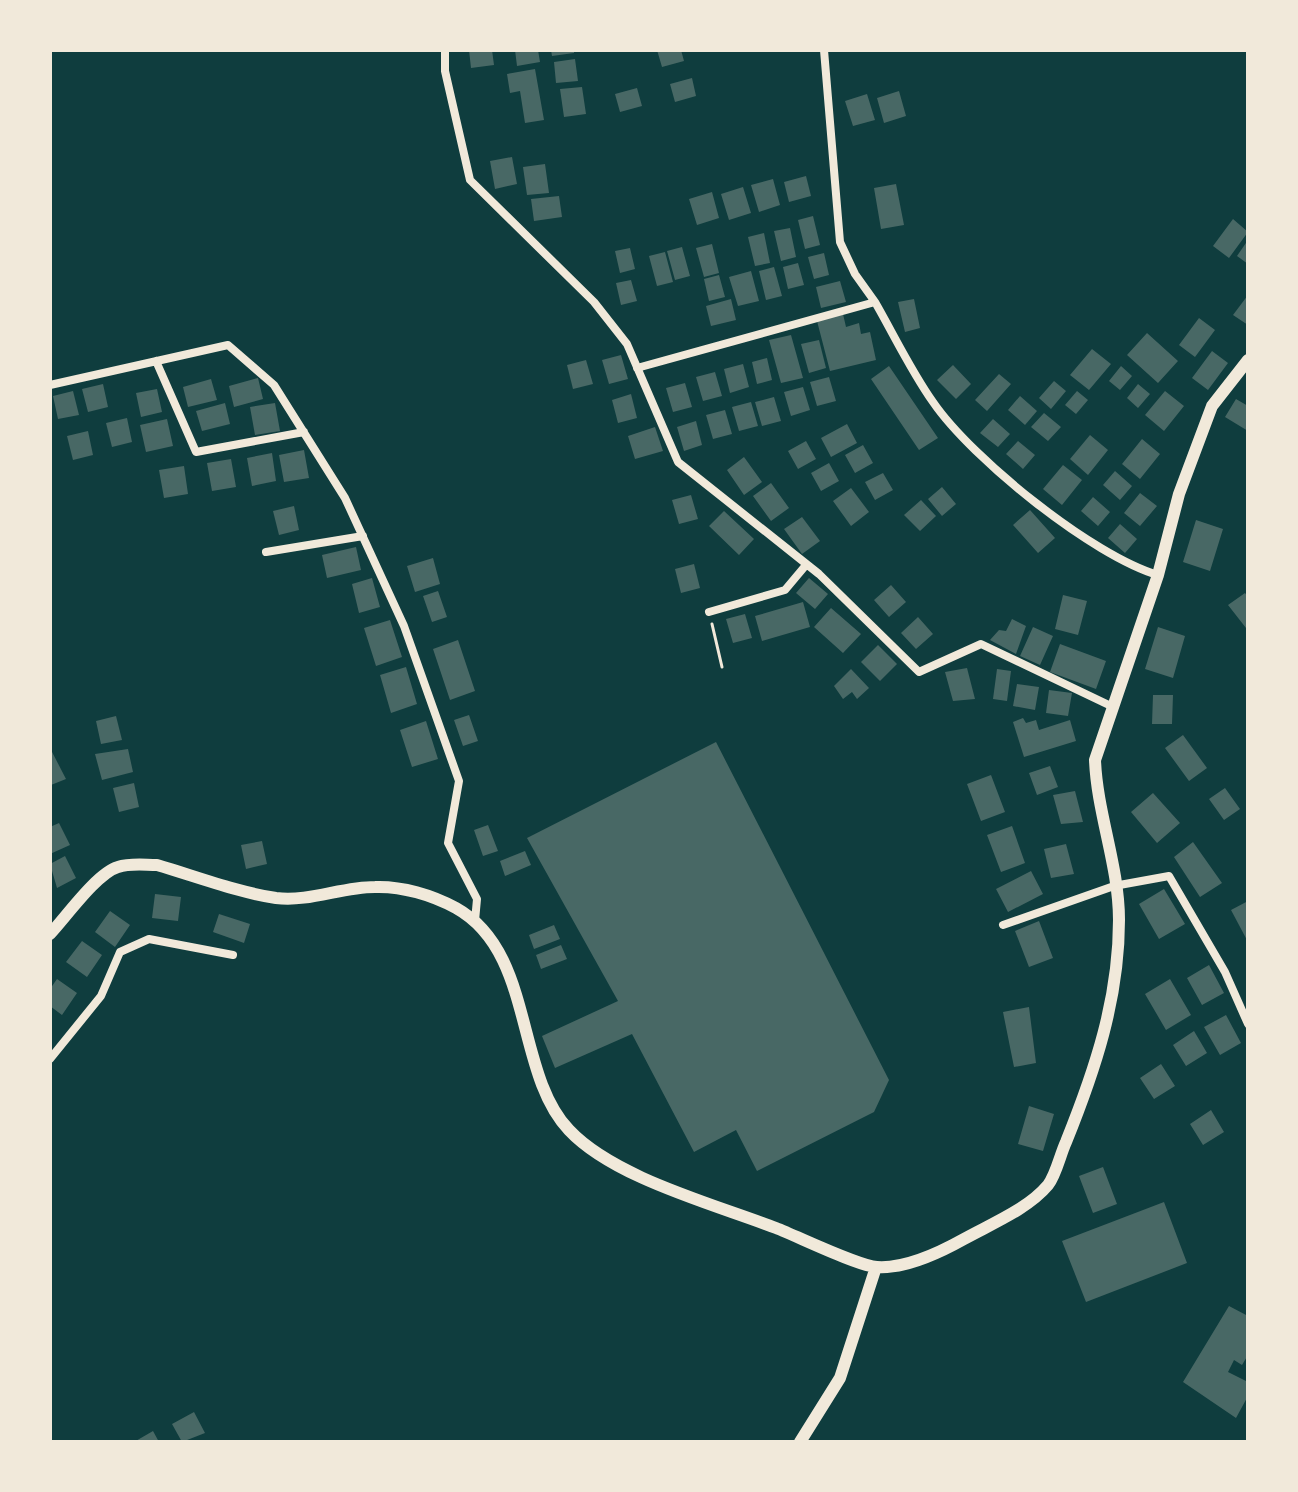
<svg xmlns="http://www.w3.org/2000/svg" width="1298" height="1492" font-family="'PT Sans',sans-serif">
<rect width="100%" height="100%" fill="#0f3d3e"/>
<path fill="#486865" d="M469 50H492L494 65 471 68Z
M515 50H538L540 62 517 66Z
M551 50H574V53L552 56Z
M657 50H681L684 61 662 67Z
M575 59 578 81 556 83 554 62Z
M535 69 544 120 525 123 520 91 510 93 507 74Z
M692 78 696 96 675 102 670 84Z
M582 87 586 114 564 117 560 89Z
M637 88 642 106 620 112 615 94Z
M899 91 906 116 884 123 877 98Z
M867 94 875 120 853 126 845 101Z
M512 157 517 184 495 189 490 161Z
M545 164 549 193 527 195 523 167Z
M806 176 811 196 789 202 784 182Z
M773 179 780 205 759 212 751 185Z
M896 184 904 225 881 229 874 188Z
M743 187 751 213 729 220 721 194Z
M712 192 719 218 697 225 689 199Z
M559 196 562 217 534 221 531 199Z
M813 216 820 245 805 249 798 220Z
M1233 219 1248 232 1229 258 1213 246Z
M790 228 796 257 781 261 774 231Z
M764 233 770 263 755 266 748 237Z
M1248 240V264L1237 256Z
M712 244 719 273 704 277 696 248Z
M682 247 690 276 675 280 667 251Z
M630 248 635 269 620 273 615 251Z
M665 252 673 282 657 286 649 256Z
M824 253 829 275 814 279 808 257Z
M798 263 804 285 788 289 783 267Z
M774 267 782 296 766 300 759 271Z
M751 271 759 301 738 306 729 277Z
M719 275 725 297 709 301 704 279Z
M631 280 637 301 621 305 616 283Z
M840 281 846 302 821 308 816 287Z
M1248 295V325L1233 315Z
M731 299 736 320 711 326 706 306Z
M914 299 920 328 905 332 898 302Z
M843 314 846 327 859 323 861 334 870 332 876 360 830 371 817 321Z
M1199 318 1215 330 1195 357 1179 345Z
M1147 333 1178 361 1158 383 1127 355Z
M791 335 803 378 781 383 769 340Z
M819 340 826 368 809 373 801 344Z
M1092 349 1111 364 1089 390 1070 375Z
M1212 351 1228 363 1208 390 1192 378Z
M621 355 628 379 609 384 602 360Z
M767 358 772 380 757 384 752 362Z
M586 360 593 384 573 389 567 365Z
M743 364 749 387 730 393 724 369Z
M953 365 971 384 956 399 937 380Z
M889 366 938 438 919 450 871 379Z
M1121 366 1132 376 1120 390 1109 381Z
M715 372 722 396 703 401 696 377Z
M999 374 1011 384 987 411 975 400Z
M829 377 836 401 817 406 810 382Z
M258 378 263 399 234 407 229 386Z
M211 379 217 400 188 407 183 387Z
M1054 381 1066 391 1051 409 1039 398Z
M685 383 692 407 673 412 666 388Z
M103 384 108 407 88 412 82 389Z
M1138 384 1150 394 1138 408 1127 398Z
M803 387 810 410 791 416 784 392Z
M157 389 162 412 141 417 136 393Z
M73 391 79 415 58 419 53 396Z
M1077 391 1088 400 1076 414 1065 405Z
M1165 391 1184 406 1164 431 1145 415Z
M631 394 637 418 618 423 612 400Z
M1020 396 1037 411 1025 425 1008 410Z
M774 397 781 421 762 426 755 402Z
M1236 399 1248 406V431L1225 417Z
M751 402 758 426 739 431 732 407Z
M225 403 230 424 202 431 196 411Z
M275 403 280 431 255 435 250 407Z
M725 410 732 434 713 439 706 415Z
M1044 413 1061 427 1048 441 1031 427Z
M127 418 132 442 112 447 106 423Z
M167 419 173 446 146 452 140 425Z
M993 419 1010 434 998 447 980 433Z
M696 421 702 445 684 451 677 427Z
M847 424 857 443 831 457 821 438Z
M655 427 663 451 635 459 628 436Z
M88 431 93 455 73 460 67 436Z
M1090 435 1108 450 1088 475 1070 459Z
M1142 439 1160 454 1140 479 1122 464Z
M806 441 816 459 798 469 788 451Z
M1018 441 1035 455 1023 469 1006 454Z
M863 445 873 463 855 473 845 455Z
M304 450 309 478 284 482 279 455Z
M272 453 276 481 252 486 247 458Z
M744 457 762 482 744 495 727 470Z
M231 459 236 487 212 491 207 463Z
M829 463 839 481 821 491 811 473Z
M1063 465 1082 480 1062 505 1043 489Z
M184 466 188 494 164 498 159 470Z
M1115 471 1132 486 1120 500 1103 485Z
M883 473 893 490 875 500 865 482Z
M771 483 789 508 771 521 753 496Z
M942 487 956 504 942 516 928 499Z
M851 488 869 512 851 526 833 501Z
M1140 493 1157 506 1140 526 1124 513Z
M691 495 698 519 679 524 672 500Z
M1093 497 1110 512 1098 526 1081 511Z
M921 500 936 516 920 531 904 515Z
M294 506 299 530 279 535 273 511Z
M1030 510 1055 538 1038 553 1013 525Z
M724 511 754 539 739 555 709 526Z
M802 517 820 541 802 554 784 529Z
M1196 520 1223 529 1210 571 1183 562Z
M1120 524 1137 539 1125 553 1108 538Z
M356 547 361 570 327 578 322 555Z
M433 558 440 584 415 592 407 566Z
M694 564 700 588 681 593 675 569Z
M372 578 380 607 359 613 352 584Z
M809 578 828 594 815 609 796 593Z
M891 585 906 602 889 617 874 600Z
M438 591 447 617 432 622 423 596Z
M1245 593 1248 597 1246 628 1228 605Z
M1063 595 1087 601 1078 635 1055 629Z
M803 602 810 627 762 641 755 616Z
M831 608 861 634 843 653 814 627Z
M745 614 752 638 733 643 726 619Z
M918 617 933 634 916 649 901 633Z
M1012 619 1026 626 1016 654 990 640 999 630 1006 631Z
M390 620 402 657 376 666 364 628Z
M1033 627 1053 636 1040 665 1020 656Z
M1158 627 1185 636 1173 678 1145 669Z
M458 640 475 691 450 700 433 649Z
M1060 644 1106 661 1096 689 1050 672Z
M878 645 897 664 880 681 861 662Z
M406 667 417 704 391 713 380 675Z
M967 668 975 699 953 701 945 672Z
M851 669 869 688 857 699 852 692 843 699 834 686Z
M997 669 1011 671 1007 701 993 699Z
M1017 684 1039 687 1035 710 1013 706Z
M1049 690 1072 693 1068 716 1046 713Z
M1153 695H1173L1172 724H1152Z
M469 715 478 741 463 746 454 720Z
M116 716 122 740 101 744 96 721Z
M1023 718 1026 723 1036 720 1039 730 1070 720 1076 741 1024 757 1013 722Z
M426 721 438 759 412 767 400 730Z
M1183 735 1207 768 1189 781 1165 748Z
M716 742 889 1080 874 1112 757 1171 736 1130 694 1152 632 1034 555 1068 542 1036 618 1001 527 838Z
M50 748 66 779 51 785 50 782Z
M128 749 133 772 102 780 95 754Z
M1050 766 1058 787 1037 795 1029 773Z
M991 775 1005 812 981 821 967 784Z
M134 783 139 807 119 812 113 788Z
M1225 788 1240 809 1224 820 1209 799Z
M1075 791 1083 822 1061 824 1053 795Z
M1153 793 1180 823 1157 843 1131 812Z
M59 823 70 845 50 854V827Z
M488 825 498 851 483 856 474 830Z
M1012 826 1025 863 1001 872 987 835Z
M262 841 267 864 246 869 241 845Z
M1193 842 1222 883 1200 897 1174 857Z
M1066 844 1074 874 1051 878 1044 849Z
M525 851 531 865 505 876 500 861Z
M65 856 76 878 57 888 50 864Z
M1031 871 1043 894 1008 912 996 889Z
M1164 889 1185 924 1159 939 1139 904Z
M155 894 181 897 178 921 152 918Z
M1248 901V942L1231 910Z
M110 911 130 925 115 947 95 932Z
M219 914 250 924 244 943 213 932Z
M1039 921 1053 958 1029 967 1015 931Z
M554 925 560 939 534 949 529 935Z
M82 941 102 955 87 977 66 962Z
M561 945 567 959 541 969 536 955Z
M1209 965 1224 993 1202 1005 1187 978Z
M57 979 77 993 62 1015 50 1006V989Z
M1170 979 1191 1015 1166 1030 1145 994Z
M1029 1007 1036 1063 1014 1067 1003 1012Z
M1226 1015 1241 1043 1220 1055 1204 1027Z
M1194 1031 1207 1053 1186 1066 1173 1045Z
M1161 1064 1175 1086 1154 1099 1140 1078Z
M1029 1106 1054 1114 1043 1151 1018 1144Z
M1211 1110 1224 1132 1203 1145 1190 1124Z
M1103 1167 1117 1204 1093 1213 1079 1176Z
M1164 1202 1187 1263 1086 1302 1062 1241Z
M1229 1306 1248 1316V1355L1242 1365 1234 1360 1228 1372 1248 1382V1396L1236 1418 1183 1382Z
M194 1412 205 1433 182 1442 172 1424Z
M153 1431 159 1442H134Z"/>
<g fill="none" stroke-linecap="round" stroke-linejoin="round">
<path stroke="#f1e9da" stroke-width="3" d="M712 624 722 667"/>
<path stroke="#f1e9da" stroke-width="8" d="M445 50V71L470 180 594 302 627 344 678 462 819 574 919 672 981 644 1111 706
M824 50 840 242 855 274 875 302
M156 361 196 452 304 432
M637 368 875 302C894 335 911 371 933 402 972 459 1093 556 1158 575
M50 385 228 345 274 385 345 498 404 626 459 781 448 843 477 899 475 921
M266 552 363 536
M709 612 785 590 806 565
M1003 925 1114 886 1169 876 1225 972 1248 1024
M50 1059 101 996 120 952 149 939 233 955"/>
<path stroke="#f1e9da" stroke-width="12" d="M50 934C66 917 97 873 118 867 130 863 144 865 157 865 195 876 236 892 276 898 310 902 341 887 375 887 402 886 432 895 456 908 535 952 514 1072 569 1130 614 1178 714 1204 776 1228 797 1236 858 1266 877 1267 906 1269 939 1253 964 1239 991 1224 1028 1209 1048 1185 1056 1175 1060 1155 1066 1142 1095 1070 1119 999 1119 920 1119 866 1097 813 1095 760L1158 575 1179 494 1212 406 1248 360
M800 1442 840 1378 876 1267"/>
</g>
<rect width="1298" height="1492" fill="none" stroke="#f1e9da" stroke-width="104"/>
</svg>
